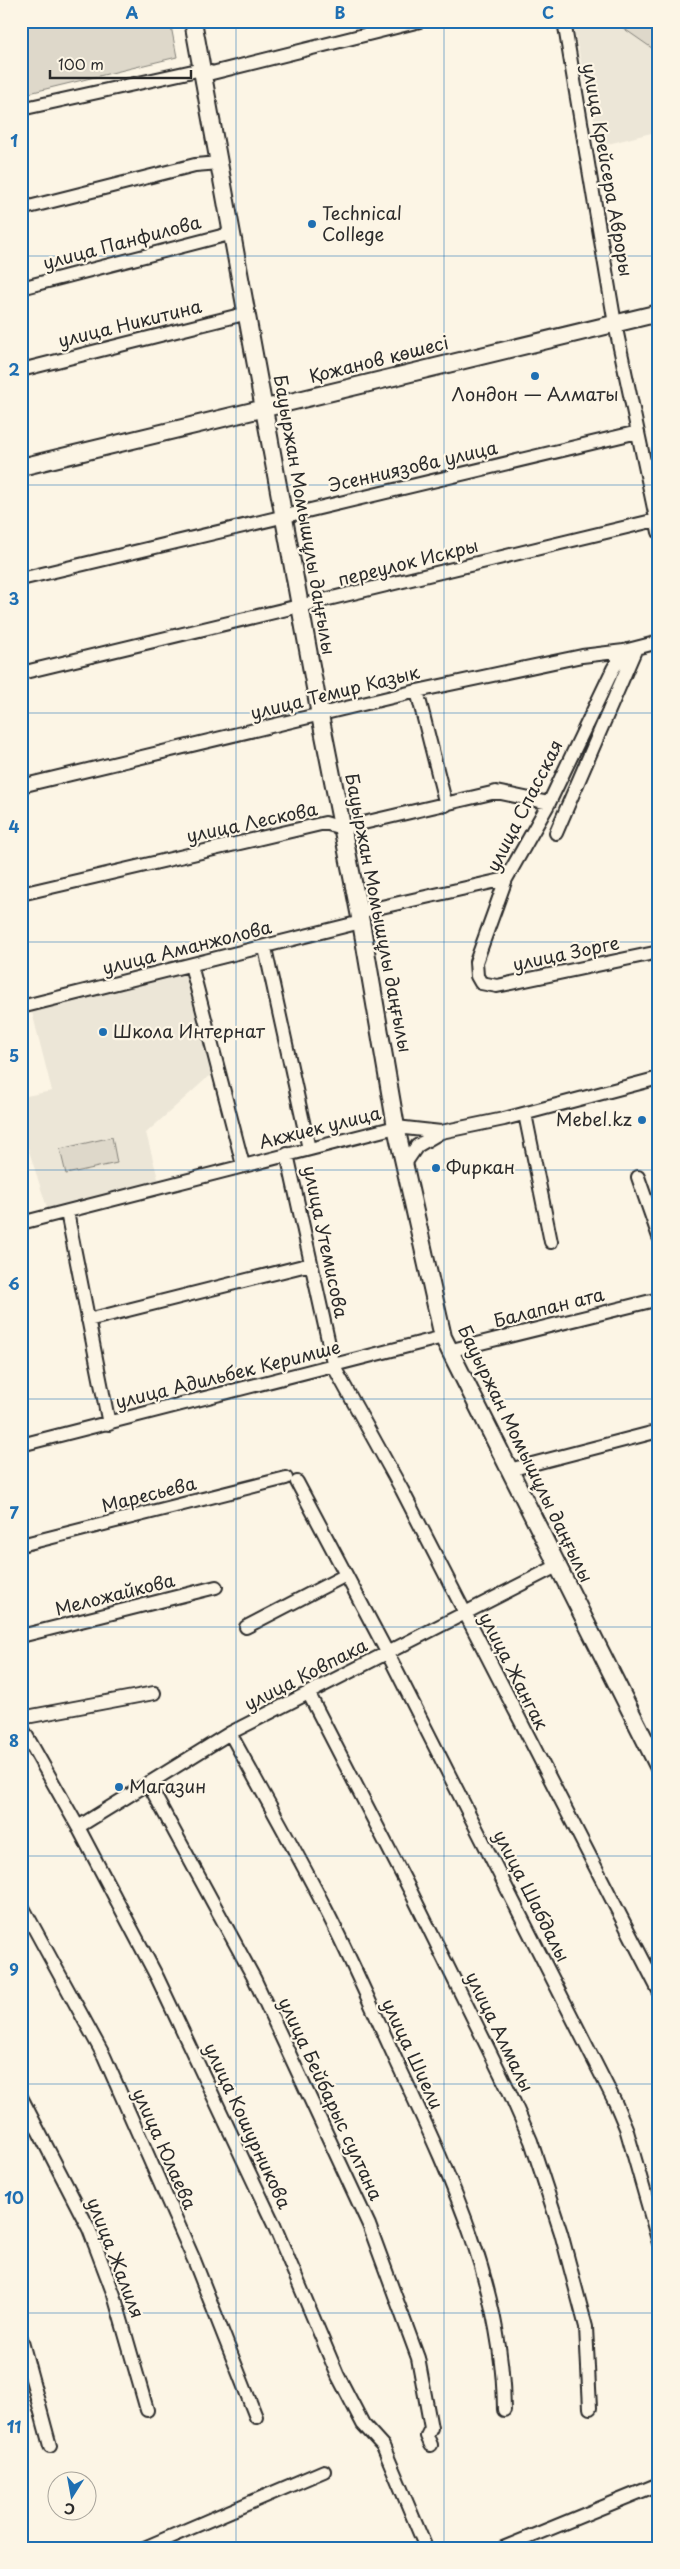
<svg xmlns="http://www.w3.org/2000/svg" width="680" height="2569" font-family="'Playpen Sans',sans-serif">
<rect width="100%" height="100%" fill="#fcf5e5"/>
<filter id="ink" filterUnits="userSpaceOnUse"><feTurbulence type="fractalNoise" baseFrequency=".02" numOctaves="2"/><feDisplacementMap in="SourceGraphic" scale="10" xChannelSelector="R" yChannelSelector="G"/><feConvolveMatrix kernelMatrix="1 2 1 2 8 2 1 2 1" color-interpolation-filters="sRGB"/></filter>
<g filter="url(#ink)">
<path fill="#ece6d7" d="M572 21H659V131L600 146Z
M191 965 217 1069 146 1133 160 1186 50 1217 21 1126V1097L52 1091 30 1004Z"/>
<path fill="#ded8ca" stroke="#84827a" d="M21 21H170L177 57 21 95Z
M613 21H659V53Z
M112 1137 117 1163 66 1174 60 1149Z"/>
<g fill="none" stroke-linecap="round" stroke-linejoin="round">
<g stroke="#2b2b2b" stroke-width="16">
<path id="minor" d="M564 21 615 324 659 532
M21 109 202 69 212 73 420 21
M21 209 195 165 220 163
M21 288 233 233
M21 370 248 313
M21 579 638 432
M624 651 613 669 549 803 506 879 476 962 477 976 481 983 497 986 659 952
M21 673 656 520
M417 691 446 805
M21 786 417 691 582 656 624 651 659 642
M556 833 636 648
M21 894 325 823 342 828 496 792 549 803
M359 912 506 879
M265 948 309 1149
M191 965 243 1165
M21 1007 361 922
M525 1114 551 1242
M287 1154 334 1367 402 1490 659 1991
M404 1165 417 1146 441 1132
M638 1177 659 1237
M67 1212 109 1424
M21 1223 396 1127 441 1132 504 1119 659 1078
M88 1320 311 1264
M448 1351 659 1299
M21 1445 443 1337
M509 1470 659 1431
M297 1482 388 1654 615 2102 626 2128 659 2243
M21 1545 286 1478
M246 1627 346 1575
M21 1636 216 1587
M309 1694 411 1892 509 2091 531 2141 561 2233 586 2327 590 2408
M21 1718 154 1693
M21 1726 78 1827 157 1977 274 2225 338 2376 363 2424 383 2446 426 2548
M230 1733C261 1790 294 1847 324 1906 350 1956 372 2008 396 2060 448 2172 503 2284 504 2410
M148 1783 254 1978 369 2225 418 2358 431 2428 427 2436 431 2445
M78 1827 230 1733 557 1566
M21 1904 104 2056 194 2260 256 2417
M21 2097 89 2229 114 2295 147 2410
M21 2338 50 2446
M144 2548 324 2471
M503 2548 659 2484"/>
</g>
<g stroke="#2b2b2b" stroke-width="20">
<path id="major" d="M193 21 320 715 361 922 396 1127 443 1337 659 1768
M21 467 659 313"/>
</g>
<use href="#minor" stroke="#fcf5e5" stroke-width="12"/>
<use href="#major" stroke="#fcf5e5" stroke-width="16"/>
</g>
</g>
<path fill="none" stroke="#1f6fb2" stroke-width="1" stroke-opacity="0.55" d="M236 21V2548M444 21V2548M21 256H659M21 485H659M21 713H659M21 942H659M21 1170H659M21 1399H659M21 1627H659M21 1856H659M21 2084H659M21 2313H659"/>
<g fill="#1f6fb2" stroke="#fcf5e5" stroke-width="2">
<circle cx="312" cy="224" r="5"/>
<circle cx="535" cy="376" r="5"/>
<circle cx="103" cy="1032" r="5"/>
<circle cx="642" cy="1120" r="5"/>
<circle cx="436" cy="1168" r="5"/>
<circle cx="119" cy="1787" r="5"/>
</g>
<g text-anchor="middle" stroke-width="4.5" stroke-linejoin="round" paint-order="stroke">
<g font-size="18" fill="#2b2b2b" stroke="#fcf5e5">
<text transform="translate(607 170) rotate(80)" y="6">улица Крейсера Авроры</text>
<text transform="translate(122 243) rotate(-15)" y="6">улица Панфилова</text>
<text transform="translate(130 324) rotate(-14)" y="6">улица Никитина</text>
<text transform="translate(379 360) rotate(-14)" y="6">Қожанов көшесі</text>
<text transform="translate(413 467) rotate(-13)" y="6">Эсенниязова улица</text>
<text transform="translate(304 515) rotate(80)" y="6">Бауыржан Момышұлы даңғылы</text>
<text transform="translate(408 563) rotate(-14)" y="6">переулок Искры</text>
<text transform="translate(335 693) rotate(-14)" y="6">улица Темир Казык</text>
<text transform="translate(525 806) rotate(-63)" y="6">улица Спасская</text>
<text transform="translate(252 823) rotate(-12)" y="6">улица Лескова</text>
<text transform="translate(378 913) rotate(79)" y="6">Бауыржан Момышұлы даңғылы</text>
<text transform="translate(187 948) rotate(-14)" y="6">улица Аманжолова</text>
<text transform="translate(566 954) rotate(-12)" y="6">улица Зорге</text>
<text transform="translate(320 1128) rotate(-14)" y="6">Акжиек улица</text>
<text transform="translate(325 1242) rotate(78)" y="6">улица Утемисова</text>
<text transform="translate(549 1308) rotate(-14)" y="6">Балапан ата</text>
<text transform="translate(228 1375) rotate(-14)" y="6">улица Адильбек Керимше</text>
<text transform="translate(525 1454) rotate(64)" y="6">Бауыржан Момышұлы даңғылы</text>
<text transform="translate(149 1495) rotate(-14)" y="6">Маресьева</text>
<text transform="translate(115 1595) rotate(-14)" y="6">Меложайкова</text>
<text transform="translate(513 1671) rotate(63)" y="6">улица Жангак</text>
<text transform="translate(306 1675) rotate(-27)" y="6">улица Ковпака</text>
<text transform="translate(531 1896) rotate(63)" y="6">улица Шабдалы</text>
<text transform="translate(499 2032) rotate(64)" y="6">улица Алмалы</text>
<text transform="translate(412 2054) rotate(65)" y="6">улица Шиели</text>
<text transform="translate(330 2099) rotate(65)" y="6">улица Бейбарыс султана</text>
<text transform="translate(247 2126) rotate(65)" y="6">улица Кошурникова</text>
<text transform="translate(164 2149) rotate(66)" y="6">улица Юлаева</text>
<text transform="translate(115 2258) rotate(69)" y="6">улица Жалиля</text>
</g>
<g font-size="18" fill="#2b2b2b" stroke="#fcf5e5" text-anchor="start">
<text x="322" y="220">Technical<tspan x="322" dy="21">College</tspan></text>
<text x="535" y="401" text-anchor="middle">Лондон — Алматы</text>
<text x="113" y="1038">Школа Интернат</text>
<text x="632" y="1126" text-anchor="end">Mebel.kz</text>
<text x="446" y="1174">Фиркан</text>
<text x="129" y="1793">Магазин</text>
</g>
</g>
<rect width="680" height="2569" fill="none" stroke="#fcf5e5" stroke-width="55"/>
<g transform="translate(72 2496) rotate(191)"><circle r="24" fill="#fcf5e5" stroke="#a8a49b"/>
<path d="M0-4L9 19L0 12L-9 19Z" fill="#1f6fb2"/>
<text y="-8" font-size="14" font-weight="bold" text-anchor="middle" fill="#2b2b2b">С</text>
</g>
<path d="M50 70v8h141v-8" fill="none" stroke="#2b2b2b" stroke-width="2.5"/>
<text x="58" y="70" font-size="15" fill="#2b2b2b" stroke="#fcf5e5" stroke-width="4" paint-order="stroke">100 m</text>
<rect x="28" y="28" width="624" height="2514" fill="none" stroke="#1f6fb2" stroke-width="2"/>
<g font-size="16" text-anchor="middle" font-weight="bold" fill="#1f6fb2">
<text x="132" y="19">A</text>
<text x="340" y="19">B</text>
<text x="548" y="19">C</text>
<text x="14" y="147">1</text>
<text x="14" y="376">2</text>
<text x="14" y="605">3</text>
<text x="14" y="833">4</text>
<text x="14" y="1062">5</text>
<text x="14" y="1290">6</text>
<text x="14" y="1519">7</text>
<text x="14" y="1747">8</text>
<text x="14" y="1976">9</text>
<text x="14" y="2204">10</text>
<text x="14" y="2433">11</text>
</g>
</svg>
